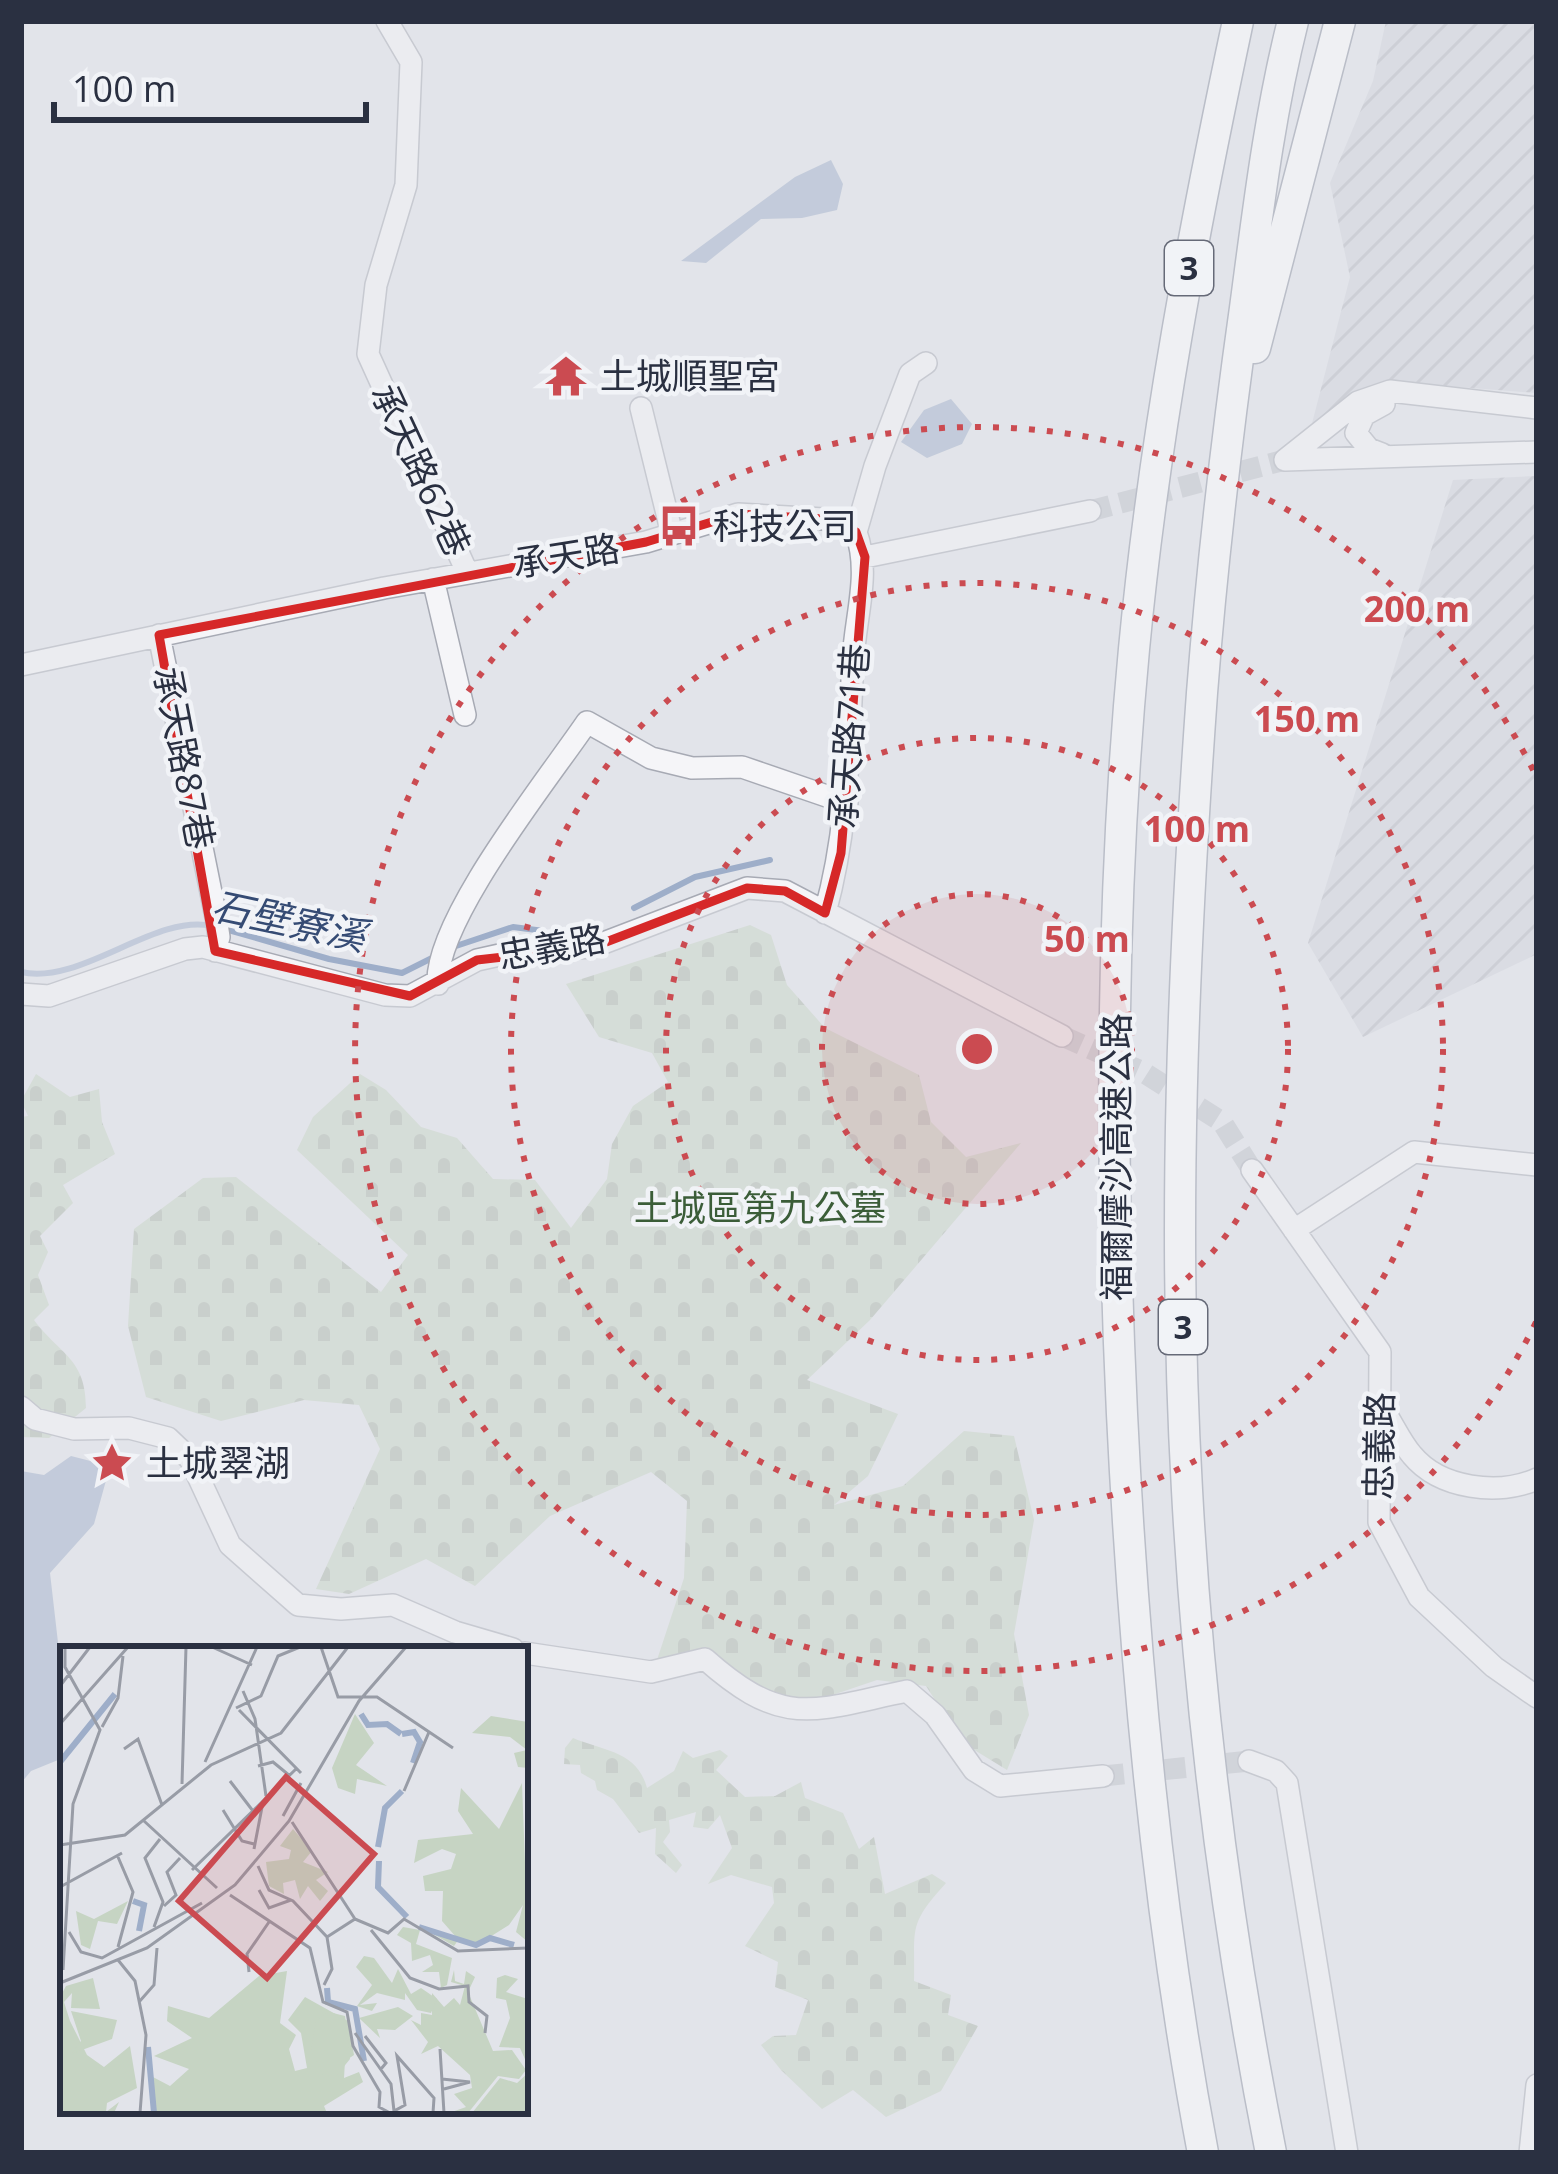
<svg xmlns="http://www.w3.org/2000/svg" width="1558" height="2174" font-family="'Open Sans','Noto Sans TC',sans-serif">
<defs>
<pattern id="industrial-furrows" width="10" height="10" patternUnits="userSpaceOnUse" patternTransform="scale(3)"><rect width="10" height="10" fill="#d0d3dc"/><path d="M-1 1l2-2M0 10L10 0M9 11l2-2" fill="none" stroke="#b3b5be"/></pattern>
<pattern id="cemetery-stones" width="16" height="16" patternUnits="userSpaceOnUse" patternTransform="scale(3)"><rect width="16" height="16" fill="#c6d4c3"/><path d="M2 7V4a2 2 0 0 1 4 0v3zM10 15v-3a2 2 0 0 1 4 0v3z" fill="#aab6a9"/></pattern>
</defs>
<rect width="100%" height="100%" fill="#e2e4ea"/>
<path fill="url(#industrial-furrows)" d="M1386 21H1537V393L1420 384 1309 435 1350 277 1330 183 1373 81Z
M1537 476V954L1363 1037 1308 943 1453 480Z"/>
<path fill="url(#cemetery-stones)" d="M750 925 771 935 787 985 825 1028 919 1075 931 1122 966 1157 1021 1143 870 1320 807 1380 898 1414 868 1476 834 1505 903 1486 964 1431 1014 1436 1034 1520 1014 1634 1029 1715 1007 1770 963 1743 926 1686 877 1680 806 1704 739 1680 656 1663 684 1578 687 1501 651 1472 550 1516 475 1586 426 1559 349 1594 316 1589 380 1449 359 1405 304 1400 221 1421 146 1397 128 1326 134 1229 203 1178 236 1177 381 1292 408 1255 297 1150 313 1117 360 1074 386 1090 421 1127 457 1138 493 1179 535 1180 571 1228 607 1179 612 1144 633 1106 668 1082 652 1053 599 1037 566 984Z
M36 1074 70 1097 99 1089 102 1122 115 1154 63 1185 73 1203 40 1236 48 1252 38 1275 49 1305 34 1320C60 1355 86 1358 86 1408L49 1438 21 1437V1117L28 1116 21 1101Z
M573 1738C604 1751 637 1751 647 1788L674 1771 683 1751 693 1758 720 1750 728 1756 716 1770 745 1797 775 1796 801 1782 805 1798 843 1813 859 1849 874 1837 885 1894 932 1874 946 1883C908 1925 915 1927 914 1981L951 1995 948 2015 978 2026 941 2091 886 2117 853 2090 822 2109 781 2070 761 2045 773 2036 796 2035 808 2000 775 1987 778 1962 745 1946 774 1903 772 1887 731 1875 708 1884 732 1848 720 1815 708 1829 693 1827 696 1812 669 1820 670 1832 663 1842 682 1865 676 1873 655 1854 656 1828 639 1833 613 1799 597 1790 595 1781 581 1773 580 1765 564 1764 565 1748Z"/>
<path fill="#9eaec9" d="M831 160 843 184 837 210 802 218 761 219 706 263 681 261 795 177Z
M951 399 972 424 962 444 927 458 901 442 924 410Z
M71 1456 110 1466 94 1524 50 1573 63 1686V1758L31 1771 21 1783V1471L44 1475Z"/>
<g fill="none" stroke-linecap="round" stroke-linejoin="round">
<path stroke="#9eaec9" stroke-width="6" d="M634 908 695 877 770 860
M225 929 329 959 402 973 436 956
M453 947 513 927 544 931
M21 972C81 986 155 913 212 926"/>
<path stroke="#bdc0c8" stroke-width="21" stroke-dasharray="21 10" stroke-linecap="butt" d="M1090 511 1285 460
M1062 1036 1143 1072 1222 1122 1252 1170
M1103 1776 1249 1761"/>
<g stroke="#a7aab4" stroke-width="24">
<path id="minor" d="M387 21 411 62 406 185 376 285 368 354 467 572
M641 408 672 534
M1382 454 1369 449 1356 433 1364 415 1384 404
M1285 460 1358 402 1390 391 1537 408
M1285 460 1537 452
M856 532 875 466 910 374 926 363
M865 557 1090 511
M433 579 465 715
M159 635 216 917 219 937 215 951
M21 665 384 588 646 542 738 514 824 519 856 532C871 574 855 617 853 661 848 751 849 825 825 913
M438 984C434 921 549 778 587 722L651 758 692 768 742 767 847 803
M21 994 49 996 185 949 203 947 385 995 410 996 477 960 513 952 593 947 747 888 785 891 1062 1036
M1252 1170 1380 1352 1379 1522 1419 1597 1494 1667 1537 1697
M1294 1230 1414 1152 1537 1165
M1380 1405C1392 1421 1399 1440 1412 1455 1440 1489 1499 1496 1537 1479
M21 1407 35 1419 74 1429 129 1428 168 1438 190 1459 230 1545 298 1605 341 1609 393 1605 455 1632 513 1649
M525 1653 651 1672 705 1659C785 1730 813 1710 907 1691L935 1715 974 1770 1000 1786 1103 1776
M1249 1761 1276 1771 1287 1783 1347 2153
M1530 2153 1537 2085"/>
</g>
<g stroke="#8a90a0" stroke-width="33">
<path id="highway" d="M1255 348 1340 21
M1203 2153C1157 1909 1134 1662 1122 1414 1110 1159 1110 903 1134 649 1154 437 1194 228 1238 21
M1271 2153C1228 1935 1199 1713 1187 1490 1172 1225 1183 958 1202 693 1212 564 1227 436 1245 308 1258 211 1269 116 1293 21"/>
</g>
<use href="#minor" stroke="#f5f5f8" stroke-width="21"/>
<use href="#highway" stroke="#fff" stroke-width="30"/>
</g>
<path d="M0 0H1558V2174H0ZM738 514 824 519 856 532 865 557 841 853 825 913 785 891 747 888 593 947 477 960 410 996 215 951 159 635 646 542Z" fill="#e2e4ea" fill-opacity=".55" fill-rule="evenodd"/>
<path fill="none" stroke="#d62828" stroke-width="9" stroke-linejoin="round" d="M738 514 824 519 856 532 865 557 841 853 825 913 785 891 747 888 593 947 477 960 410 996 215 951 159 635 646 542Z"/>
<circle cx="977" cy="1049" r="155" fill="#cb4b51" fill-opacity=".12"/>
<g fill="none" stroke="#cb4b51" stroke-width="6" stroke-dasharray="6 12">
<circle cx="977" cy="1049" r="155"/>
<circle cx="977" cy="1049" r="311"/>
<circle cx="977" cy="1049" r="466"/>
<path d="M1536 1322A622 622 0 1 1 1536 776"/>
</g>
<defs>
<g id="temple-bare" transform="scale(3.24)"><path d="M0-6L5-2H3V0L6.5 2.5H4V6H1.5V3h-3V6H-4V2.5H-6.5L-3 0V-2H-5Z" fill="#cb4b51" stroke="#f1f3f7" stroke-width="2.5" paint-order="stroke"/></g>
<g id="bus-bare" transform="scale(3.24)"><path d="M-5-6H5V4H4V6H2V4H-2V6H-4V4H-5ZM-3.5-4V0h7V-4ZM-3.5 1.2v1.5H-2V1.2ZM2 1.2v1.5H3.5V1.2Z" fill="#cb4b51" stroke="#f1f3f7" stroke-width="2.5" paint-order="stroke"/></g>
<g id="sight-bare" transform="scale(3.24)"><path d="M0-6L1.8-2.2L6-1.7L2.9 1.2L3.7 5.4L0 3.3L-3.7 5.4L-2.9 1.2L-6-1.7L-1.8-2.2Z" fill="#cb4b51" stroke="#f1f3f7" stroke-width="2.5" paint-order="stroke"/></g>
</defs>
<g fill-rule="evenodd">
<use href="#temple-bare" x="566" y="376"/>
<use href="#bus-bare" x="679" y="526"/>
<use href="#sight-bare" x="112" y="1463"/>
</g>
<g text-anchor="middle" stroke-width="9" stroke-linejoin="round" paint-order="stroke">
<g fill="#f1f3f7" stroke="#666a78" stroke-width="3">
<rect x="1165" y="241" width="48" height="54" rx="9"/>
<rect x="1159" y="1300" width="48" height="54" rx="9"/>
</g>
<g font-size="33" font-weight="bold" fill="#2a3041">
<text x="1189" y="280">3</text>
<text x="1183" y="1339">3</text>
</g>
<g font-size="36" fill="#2a3041" stroke="#f1f3f7" text-anchor="start">
<text x="600" y="389">土城順聖宮</text>
<text x="713" y="539">科技公司</text>
<text x="146" y="1476">土城翠湖</text>
</g>
<g font-size="36" fill="#2a3041" stroke="#f1f3f7">
<text transform="translate(421 470) rotate(65)" y="13">承天路62巷</text>
<text transform="translate(566 556) rotate(-9)" y="13">承天路</text>
<text transform="translate(849 736) rotate(-86)" y="13">承天路71巷</text>
<text transform="translate(184 758) rotate(79)" y="13">承天路87巷</text>
<text transform="translate(552 947) rotate(-10)" y="13">忠義路</text>
<text transform="translate(1116 1157) rotate(-90)" y="13">福爾摩沙高速公路</text>
<text transform="translate(1379 1446) rotate(-89)" y="13">忠義路</text>
</g>
<g font-size="36" fill="#3b5d38" stroke="#f1f3f7">
<text x="760" y="1221">土城區第九公墓</text>
</g>
<g font-size="39" font-style="italic" fill="#354b74" stroke="#f1f3f7">
<text transform="translate(289 921) rotate(12)" y="14">石壁寮溪</text>
</g>
</g>
<g transform="translate(60 1646)">
<rect width="468" height="468" fill="#e2e4ea"/>
<path d="M431 70 468 76V122L458 121 454 107 467 104 450 91 412 87ZM462 137 468 296 456 286 463 259 449 279 417 299 399 293 394 300 361 281 396 291 382 275 383 245H365L363 230 391 223 396 208 382 203 354 217 358 194 413 188 398 165 401 142 439 183ZM394 324 395 335 404 338 406 325 415 331 408 346 433 405 452 404 466 424 459 433 438 430 408 467H389L406 461 394 448 412 442 410 429 378 400 361 408 368 396 351 374 361 379V367L372 369V347L384 361 394 352 400 359 405 340 391 336ZM227 325 220 377 236 389 229 403 235 425 247 422 241 387 228 374 245 351 288 375 294 409 285 415 284 432 299 426 303 436 264 460 267 467H94L91 430 110 440 129 423 94 410 132 392 107 375 108 360 149 372 199 330ZM445 329 458 333 446 346 468 353V420L460 402 439 401 450 372 446 354 436 352 437 332ZM33 332 40 363 11 362 12 347 4 356 10 375 27 409 44 421 70 400 77 442 47 457 46 466 59 456 54 467H0V351L6 340ZM468 427V467H412L440 432 457 437Z" fill="#c6d4c3"/>
<path d="M295 68 314 97 296 119 327 140 297 133 295 148 278 142 272 122ZM233 183 252 205 243 216 268 226 256 234 268 245 260 255 248 240 240 253 235 234 223 237 224 248 209 240 206 216 229 213 231 204 220 200ZM68 255 57 278 38 275 30 303 21 299 16 265 34 273ZM343 281 360 284 356 298 392 312 387 339 381 342 379 326H362L373 319 370 309 352 315 351 297 337 289ZM304 310 314 312 332 337 338 323 351 348 361 342 377 353 371 367 357 364 345 347V354L317 347 300 359 317 357 312 365 297 360 312 339 296 321ZM338 361 353 370 335 384 317 383 320 392 299 372ZM11 365 57 374 52 393 11 408 21 395Z" fill="#c6d4c3"/>
<path d="M269 366 285 370 290 413 277 429 263 430 251 404 256 374Z" fill="#c6d4c3"/>
<path fill="none" stroke="#9eaec9" stroke-width="6" d="M301 68 308 79 327 78 341 88M342 88 354 86 360 96 353 117M0 116 55 48M318 201 325 162 342 145M319 215 318 241 347 271M73 255 84 259 79 285M359 281 416 299 430 292 454 299M267 342 268 356 295 363 304 415M88 401 94 467"/>
<path fill="none" stroke="#989ca6" stroke-width="3" d="M152 1 192 19M261 1 278 51H317L393 102M0 40 30 1M183 45 195 73 206 150M176 62 201 50 218 10 240 1M179 64 241 127M0 78 68 1M42 81 58 52 63 10M64 103 78 93 102 159M145 116 197 1M198 120 213 116 230 130M170 135 193 165M122 138 126 1M344 145 369 86M163 164 182 195 194 198M223 170 241 137M84 175 157 242M232 176 295 273M0 199 65 189 151 119 221 87 288 1M194 203 203 156M58 211 73 246 58 301M198 220 209 244 233 255 267 291 272 323 264 339M132 224 236 123M0 241 62 207M199 244 209 262 231 254M170 249 250 302 263 356 287 366 293 400 320 446 319 461 330 467M104 260 116 249 107 226 120 212M94 281 103 256 85 212 100 193M311 284 350 332 379 343 408 340 409 356 427 370 425 387M9 286 21 306 42 312 142 257M267 291 295 273 328 287 344 273 398 305 468 302M58 314 75 335 86 389 80 467M3 324 13 158 40 84 5 21V1M189 326 187 308 209 276M0 337 87 302 175 239 229 175 299 55 346 1M79 356 94 339 97 302M295 387 331 438 334 465 345 459 337 410 374 452 373 467M305 390 326 417 321 423M380 403 384 467M382 433 410 436 384 443"/>
<path fill="#cb4b51" fill-opacity="0.15" stroke="#cb4b51" stroke-width="6" d="M226 131 314 208 207 332 119 255Z"/>
<rect width="468" height="468" fill="none" stroke="#2a3041" stroke-width="6"/>
</g>
<circle cx="977" cy="1049" r="18" fill="#cb4b51" stroke="#f1f3f7" stroke-width="6"/>
<g font-size="36" text-anchor="middle" font-weight="bold" fill="#cb4b51" stroke="#f1f3f7" stroke-width="9" stroke-linejoin="round" paint-order="stroke">
<text x="1417" y="622">200 m</text>
<text x="1307" y="732">150 m</text>
<text x="1197" y="842">100 m</text>
<text x="1087" y="952">50 m</text>
</g>
<rect width="1558" height="2174" fill="none" stroke="#2a3041" stroke-width="48"/>
<path d="M54 102v18h312v-18" fill="none" stroke="#2a3041" stroke-width="6"/>
<text x="72" y="102" font-size="36" fill="#2a3041" stroke="#f1f3f7" stroke-width="9" paint-order="stroke">100 m</text>
</svg>
